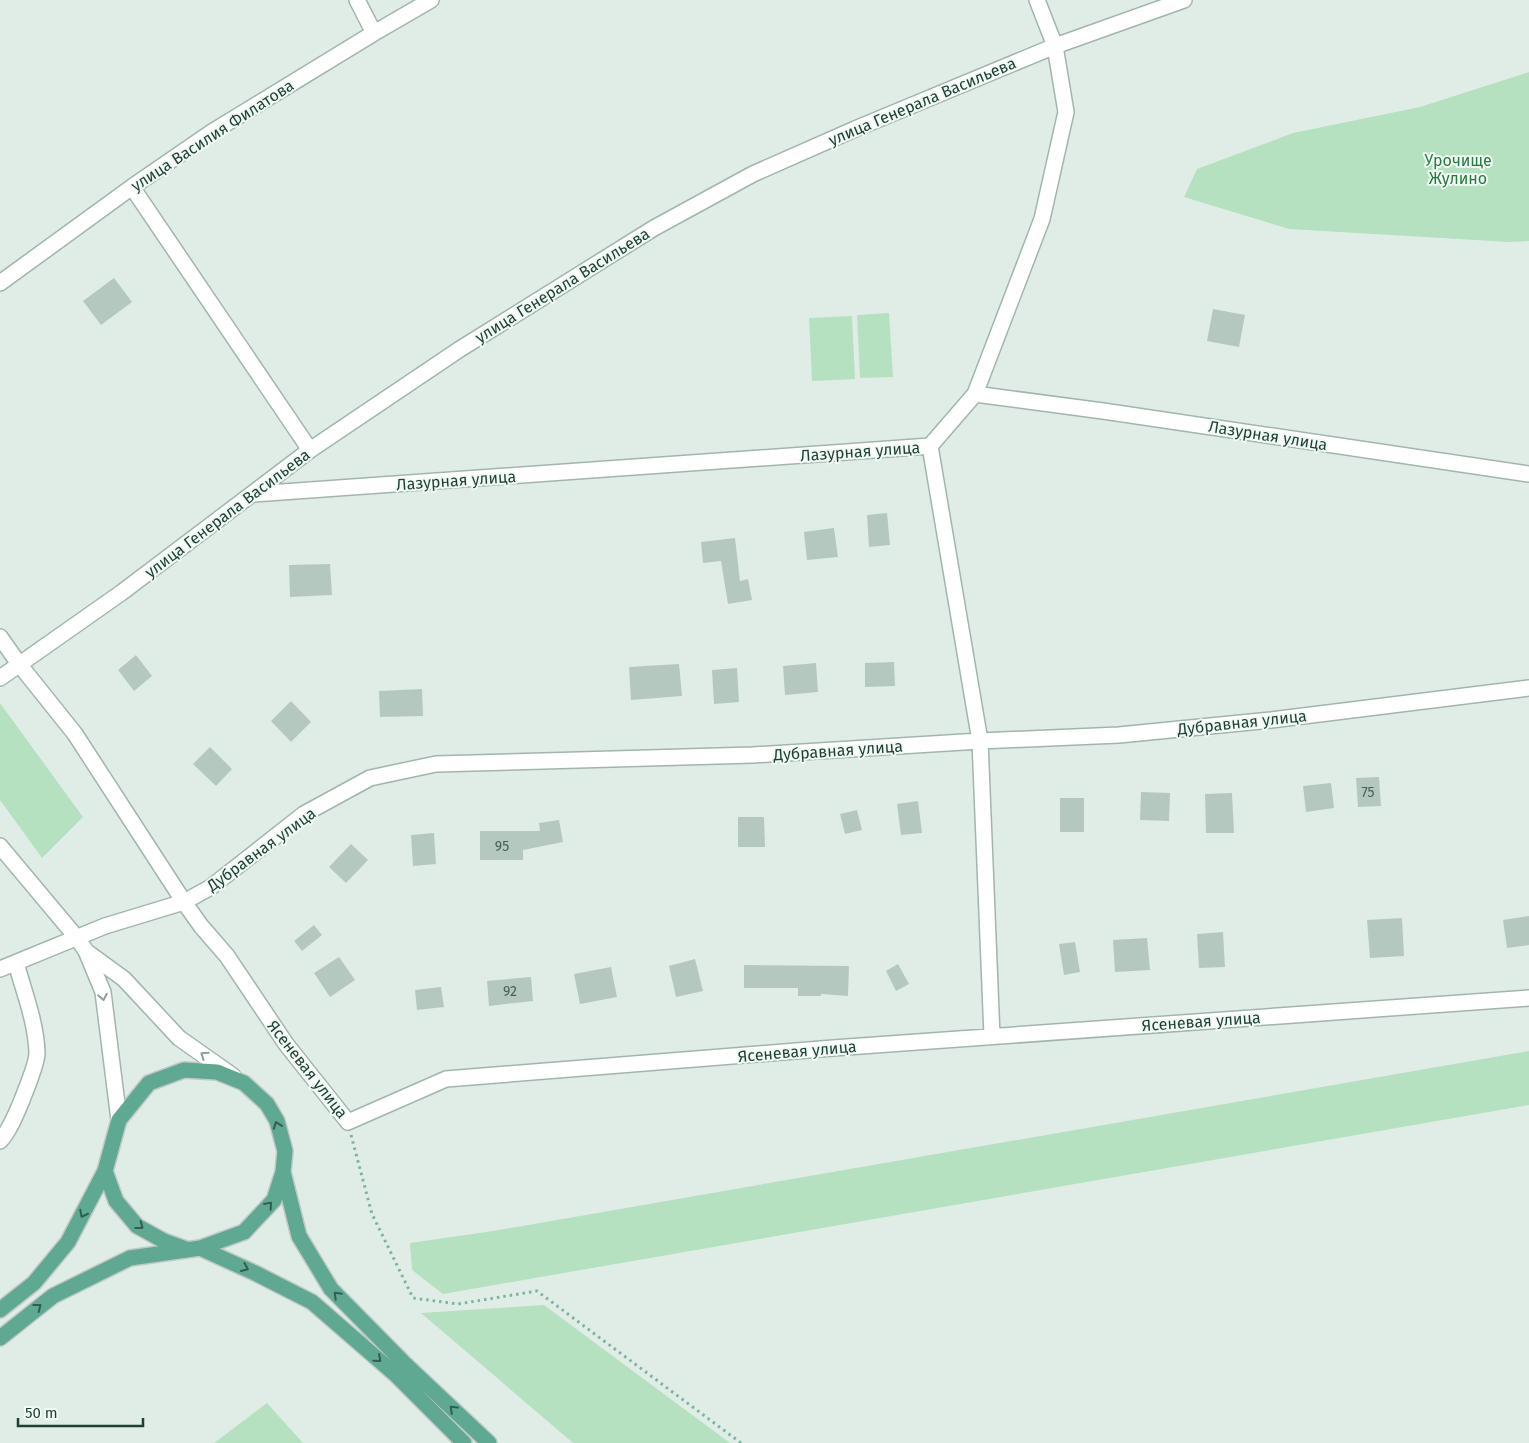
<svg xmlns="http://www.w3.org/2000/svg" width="1529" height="1443" font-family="'Fira Sans',sans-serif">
<rect width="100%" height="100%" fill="#e0ede6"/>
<path fill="#b6e1c0" d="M1529 72V241L1509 242 1289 229 1184 197 1197 169 1293 133 1420 107Z
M889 313 893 377 860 378 857 315Z
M852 316 855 379 812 381 809 318Z
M0 703 83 817 42 858 0 800Z
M1529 1051V1105L443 1294 412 1270 410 1243 493 1231Z
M544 1305 730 1443H573L421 1313Z
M267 1403 303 1443H214Z"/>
<path fill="#b5c8bf" d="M114 278 132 302 101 325 83 301Z
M1213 309 1245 315 1239 347 1207 341Z
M887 513 890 545 869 547 867 515Z
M834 528 838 557 807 560 804 532Z
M735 538 740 581 748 579 752 600 728 604 721 561 703 563 701 542Z
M330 564 332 595 290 597 289 565Z
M136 655 152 676 134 691 118 670Z
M894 662 895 686 865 687V663Z
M816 663 818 692 785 695 783 666Z
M679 664 682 696 631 700 629 667Z
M737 668 739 702 714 704 712 670Z
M422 689 423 716 380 717 379 691Z
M291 701 311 722 291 742 271 721Z
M210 747 232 769 216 786 193 764Z
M1379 777 1381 806 1358 807 1356 778Z
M1331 783 1334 808 1306 812 1303 786Z
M1141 792 1170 793 1169 821 1140 820Z
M1232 793 1234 833H1206L1205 794Z
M1060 798H1084V832H1060Z
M918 801 922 833 901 835 897 804Z
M857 810 862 830 845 834 840 814Z
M738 817H764L765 847H738Z
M559 820 563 842 523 850V860H480V831H540L539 823Z
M434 833 436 864 413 866 411 835Z
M351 844 368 860 346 883 329 867Z
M1529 916V945L1507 948 1503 920Z
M1402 918 1404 956 1370 958 1367 920Z
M314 925 322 935 302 951 294 941Z
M1223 932 1225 967 1199 968 1197 934Z
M1147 938 1150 970 1115 972 1113 940Z
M1075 942 1080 972 1064 975 1059 944Z
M339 957 355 980 330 997 314 973Z
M695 959 703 991 676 997 669 966Z
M898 964 909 984 896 991 886 971Z
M744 965 849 966 848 996 821 994V996H798V988H744Z
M611 967 617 997 580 1004 574 974Z
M531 977 533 1001 489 1006 487 981Z
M441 987 444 1007 417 1010 415 990Z"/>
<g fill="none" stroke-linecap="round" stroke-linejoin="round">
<g stroke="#a2b5ad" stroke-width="18">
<path id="minor" d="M357 0 374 33
M132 187 310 450
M0 283 132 187 212 132 374 33 431 0
M975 394 1103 411 1529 474
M930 446 980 741 992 1036
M253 494 930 446 975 394 1042 219 1066 112 1055 46 1037 0
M0 637 19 664 75 734 184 902 201 926 227 956 286 1044 348 1122 446 1079 833 1048 1529 998
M0 678 121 593 310 450 460 349 654 228 753 174 855 129 1055 46 1184 0
M0 846 77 938 86 951 103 992 119 1120
M87 952 124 979 179 1038 233 1076
M0 969 105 926 184 902 211 887 304 814 370 778 436 764 753 755 980 741 1119 735 1271 720 1529 688
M0 1141C10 1130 16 1114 22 1100 26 1089 37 1064 37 1053 36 1022 24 992 16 963"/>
</g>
<g stroke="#c0c9c6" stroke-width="18">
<path id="major" d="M105 1171 116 1201 137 1226 164 1241 186 1249
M283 1172 299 1236 331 1289 406 1365 489 1443
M200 1248 255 1273 312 1302 395 1374 464 1443
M0 1310 34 1283 68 1242 105 1171 119 1120 149 1083 184 1070 217 1072 244 1083 267 1104 277 1121 285 1151 283 1172 274 1200 244 1232 200 1248 130 1258 53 1296 0 1338"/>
</g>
<path stroke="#7cb4a1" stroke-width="3" stroke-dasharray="2.5 4" stroke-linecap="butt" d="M351 1135 372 1214 413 1298 458 1304 537 1291 741 1443"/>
<use href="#minor" stroke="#fff" stroke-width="15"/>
<use href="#major" stroke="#5fa892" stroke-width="15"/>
</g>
<defs><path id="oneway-chevron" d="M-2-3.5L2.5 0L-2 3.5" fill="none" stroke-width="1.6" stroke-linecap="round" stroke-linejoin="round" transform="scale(1.25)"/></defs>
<g stroke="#8e9f9a">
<use href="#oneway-chevron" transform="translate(103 997) rotate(79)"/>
<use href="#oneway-chevron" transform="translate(204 1055) rotate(-145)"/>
</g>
<g stroke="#325e51">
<use href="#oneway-chevron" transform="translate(277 1125) rotate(-110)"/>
<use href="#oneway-chevron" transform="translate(269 1205) rotate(-49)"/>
<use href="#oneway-chevron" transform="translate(83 1214) rotate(117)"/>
<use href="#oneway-chevron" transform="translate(140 1226) rotate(37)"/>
<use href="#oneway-chevron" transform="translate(245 1268) rotate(24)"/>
<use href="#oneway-chevron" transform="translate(337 1295) rotate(-135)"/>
<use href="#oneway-chevron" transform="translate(38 1307) rotate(-38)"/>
<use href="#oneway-chevron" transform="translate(378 1359) rotate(41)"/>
<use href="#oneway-chevron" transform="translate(453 1409) rotate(-136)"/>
</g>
<g text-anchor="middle" stroke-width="4" stroke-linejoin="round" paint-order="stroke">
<g font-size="14" fill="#446158">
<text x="1368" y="797">75</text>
<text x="502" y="851">95</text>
<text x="510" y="996">92</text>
</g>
<g font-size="16" fill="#1e3f35" stroke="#f1f9f4">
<text transform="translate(922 101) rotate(-23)" y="6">улица Генерала Васильева</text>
<text transform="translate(212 135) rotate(-33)" y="6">улица Василия Филатова</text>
<text transform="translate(562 285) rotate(-32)" y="6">улица Генерала Васильева</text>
<text transform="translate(1268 435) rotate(9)" y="6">Лазурная улица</text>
<text transform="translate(860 451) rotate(-4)" y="6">Лазурная улица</text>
<text transform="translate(456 480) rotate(-4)" y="6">Лазурная улица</text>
<text transform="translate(227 513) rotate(-37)" y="6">улица Генерала Васильева</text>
<text transform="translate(1242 722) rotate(-6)" y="6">Дубравная улица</text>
<text transform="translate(838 750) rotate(-4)" y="6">Дубравная улица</text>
<text transform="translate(261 849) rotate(-36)" y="6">Дубравная улица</text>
<text transform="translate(1201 1021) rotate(-4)" y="6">Ясеневая улица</text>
<text transform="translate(797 1051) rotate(-5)" y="6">Ясеневая улица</text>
<text transform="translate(308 1069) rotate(52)" y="6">Ясеневая улица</text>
</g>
<g font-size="16" fill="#237b42" stroke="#f1f9f4">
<text x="1458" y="166">Урочище<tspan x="1458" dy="18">Жулино</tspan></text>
</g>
</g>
<path d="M18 1418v8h125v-8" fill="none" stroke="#1e3f35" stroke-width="2.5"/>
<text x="25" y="1418" font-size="15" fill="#1e3f35" stroke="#f1f9f4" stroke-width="4" paint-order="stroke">50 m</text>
</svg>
